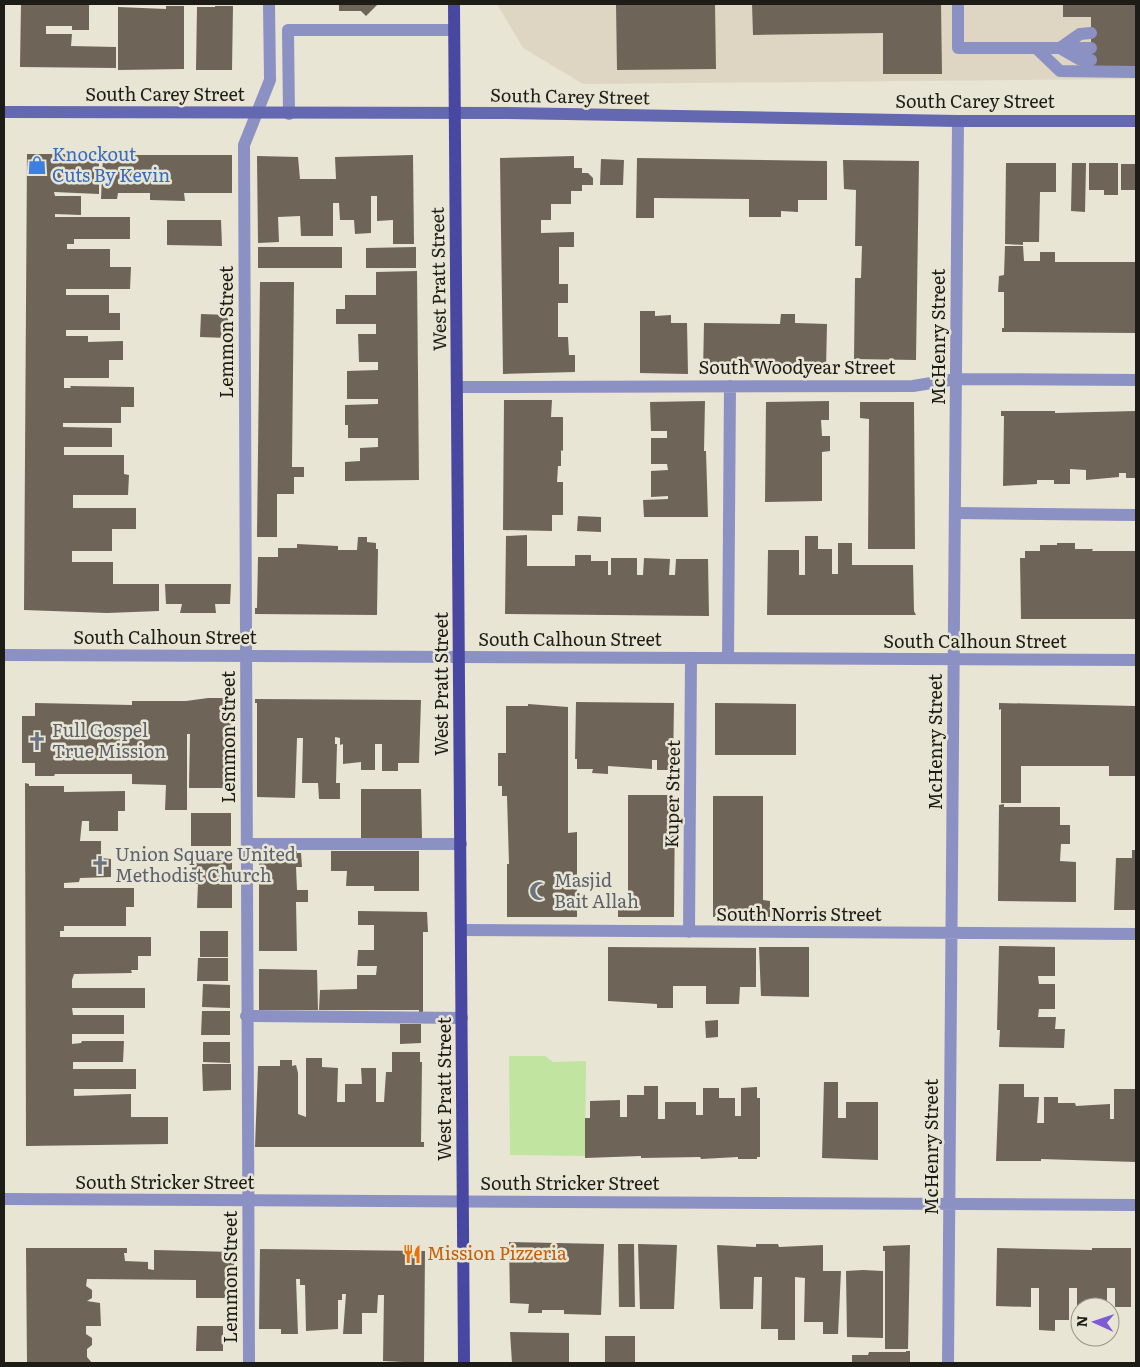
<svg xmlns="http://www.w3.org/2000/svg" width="1140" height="1367" font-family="Literata,serif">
<rect width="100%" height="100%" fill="#e8e5d4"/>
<path fill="#ded6c2" d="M497 4H1136V79L583 84 523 48Z"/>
<path fill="#c2e4a1" d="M509 1056H545L553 1062 586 1061 585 1156 510 1155Z"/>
<path fill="#6e6458" d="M21 4H89V30H72V26H46V34H72L71 46 116 47V68L20 67Z
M339 4H378L366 16 361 11H339Z
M616 4H715L716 69 617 70Z
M752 4H941L942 74H883V33L753 35Z
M1063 4H1136V66H1091V17H1063Z
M166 6H184V69L118 70V7L166 9Z
M215 6H233L232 70H196L197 7H215Z
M27 154H99V194L54 192 55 196H81V215L55 214V217H130V239H74V244H67V249H110V267H131L130 289H66V295H109V313H120V330H66V336H88V342L123 341V360H109V378H64V388H71L70 386 134 387V407H121V423H63V427L112 428V447H64V455H124V474L129 475 128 495H73V508H136V529H112V551H72V562H113V584H159V611L107 613 24 610Z
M103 155H232V193H184L185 201 150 200V193H118L117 199H101Z
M413 155 414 244H393V220L377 221V196H371V233L355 234 354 220H340L339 203H333V236H301L300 216 278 217 279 242 258 243 257 156 298 157 300 179H336L335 157Z
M574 156V168H582V173H588L593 178V185H582V191H571V204H551V220H541V233L574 232V247H559V284H568V303H558V337H568L569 355H575V372L503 374 500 158Z
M637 158 827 161V200H798V212L781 211V217H749V199L654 198V218H636Z
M601 159 624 160 623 185H600Z
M843 160 919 161 916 360 854 359 855 278H861L862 246H855L856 190 844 189Z
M1006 163H1056V192H1040L1039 242H1023V245L1005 244Z
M1072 163H1086L1085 212 1071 211Z
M1089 163H1118V195H1104V190H1089Z
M1121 164H1136V190H1121Z
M167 220H221L222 246 167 245Z
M1005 246H1023L1024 261H1040V252H1055V262H1136V333L1002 332V328H1004V292H998L999 276 1004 275Z
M258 247H342V268H258Z
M416 247V268H366V248Z
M417 271 419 480 345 481V462L360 461V448L378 447V438H348V425H345V405L378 404V399H347V371L378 370V362H359L358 334H376V324H336V309H345V295H376V272Z
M260 282H294L292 463V467H304V477H294V494H277V537H257Z
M640 311H655V316L671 315V323H687L688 374 640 373Z
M201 314 228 315V338L200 337Z
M781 314H795V323L827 324 826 369 735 367V374L703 373 704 323 780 324Z
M504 400H552L551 417H563V451L561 450V466H558L557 482H563V515H552V531L503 530Z
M705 401 704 451H706L708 517H644L643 500 668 499V496L651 497V471L668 470 667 464H651V438H667V431H651L650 402Z
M829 401V420H821L822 436H830V451L822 452V501L765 502 766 402Z
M860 402H914L915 549H868L869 419 860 418Z
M1001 411H1055V413L1136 411V478H1126V473H1119V477L1086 480V470L1070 469V484H1054V480H1037V484L1003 486 1004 416H1001Z
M578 516 601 517V532L577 531Z
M527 535V566H575V555H591V561H608V575H611V558H637V575H643L644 558 670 559 669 575H675L676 559H708L709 616 505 614 506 536Z
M805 536H818V549H832V574H838V543H852V565H913L914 611 916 615H767L768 550H799V575H805Z
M358 537H367V542L376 543V549H378L377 615 255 614V608H257L258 557H278V548H297V544L338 546V550H357Z
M1057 543H1075V549H1093L1092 551H1136V619H1021L1020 558H1025V551H1040V545H1057Z
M165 584H231L230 604H215L216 613H180L182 604H166Z
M208 698H232L233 703 230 702 232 788H189L190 734H187V810H165L166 785 132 784V774H55L54 776H35V763H22V716H35V703L132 705V701H186Z
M255 699 421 700 419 763H398V771H382V744H375V770H361V762L343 764V744L340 745V738L335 737V744H337L336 783H340V799H319L318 783H302L303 738H297L295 798 257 797V703H255Z
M576 702 674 703 673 770H657V760H652V769L608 766V774L592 773 593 769H577V759H575Z
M715 703 796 704V755H715Z
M999 703 1136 706V776H1109V766H1021V803H1001V709L999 710Z
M528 704 568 707V833L577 832V917H507V864H509L507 796H502V786H498V753H506V706H528Z
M25 783 29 784V786H64V792L125 791V811H118V831H89V821H82L80 841H101V858L111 859V877L80 878 79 882 64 883V888H134V907H126V926H64V931H60V937H151V956H138V970H131L132 973 74 974 72 980V988H145V1008H72L73 1015H124V1034H72V1044L81 1043 82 1041H124L123 1062H73V1069H136V1089H74V1096L131 1094V1117H168V1144L26 1146Z
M361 789H421L422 838H361Z
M628 795H675L674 917H618V901L628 900Z
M713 796H763V900L770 901V917H713Z
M1004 804V807H1060V825H1070V844H1061L1060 861 1076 862V902L998 901 999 805Z
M191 813H231V846H191Z
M1132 850H1136V910H1114L1116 858H1132Z
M192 851H232V908H197L198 884H192Z
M259 851H297V853H301L302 867H296L297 890H308V902H296L297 951H259Z
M331 851H419V891H374V886H346L347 871H331Z
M358 911 427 912 428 932H423V1013L419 1012V1010H319L320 990 357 989V975H376L377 966H357L358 950H374V925H358Z
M200 931H228V957H200Z
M999 946 1055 947V976H1038L1039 984H1055V1009H1039L1038 1017H1056L1055 1029H1065L1064 1048 999 1047 1000 1030H997Z
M608 947 756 948V987H740L739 1004H706V986H673V1008H657V1004L608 1001Z
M759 947H809V997L761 996Z
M198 958H228V981H197Z
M259 969 317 970 318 1010H259Z
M203 984 230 985V1008L202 1007Z
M202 1011H230V1035H201Z
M718 1020V1037L706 1038 705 1021Z
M400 1024H421V1043L400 1044Z
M203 1042H230V1063L203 1062Z
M392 1052H420V1062H422L421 1142H424V1147H255L258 1066H280V1060H292V1066L296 1065 298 1073V1114L306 1117V1058H322V1067L338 1068 337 1102H345V1084H362L361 1068H376V1102H384L386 1072H392Z
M202 1064H231V1090L203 1091Z
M824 1082H838V1118H846V1102H878V1160L822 1158Z
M999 1084H1024V1097H1039L1037 1123H1044V1097H1058V1103H1075L1076 1106 1110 1104V1119H1114V1089H1136V1162L1041 1159V1161H996Z
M644 1086H658V1119H665V1102H696V1115H703V1088H719V1098H735V1116H741V1088L757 1087V1098H760V1157H757V1159H738V1157L701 1159 700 1157 641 1158V1156L585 1158V1118H590V1101L620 1100V1117H627V1095H644Z
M509 1242 604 1244 601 1315 564 1314V1310H542V1313H528L529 1304 510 1303Z
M618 1244H634L635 1307H619Z
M638 1244 677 1245 674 1309H640Z
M756 1244H778L779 1247 823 1245V1271H841L838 1334H823V1322H804L805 1278 795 1277V1340H778V1329H761L762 1277H754L753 1309H720L717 1245 756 1247Z
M910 1245 908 1349H885V1251H883V1246Z
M26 1248H127V1253H124L125 1261 148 1262V1269L154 1270V1250L234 1252V1298H196V1280L87 1279 86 1286 92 1290V1298L87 1301 100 1303 101 1326H86V1334L92 1338V1345L87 1349V1357L92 1363H27Z
M997 1248 1092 1250V1248H1131V1307H1115V1288H1107V1307H1080V1318H1077V1288H1069V1320H1055V1331L1039 1330V1288H1031V1307L996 1306Z
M260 1249 425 1251 424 1363 383 1361 384 1295H378L377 1313H362V1334H343L346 1294H342V1300H338V1329L306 1331 305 1285H300V1279H296L298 1334H281V1329H259Z
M863 1270 883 1271V1338L847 1337 846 1271Z
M197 1326H223V1351H196Z
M510 1332 569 1333V1363H512Z
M605 1336H635V1363H605Z
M906 1351H910V1363H852V1355H868L869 1352H906Z"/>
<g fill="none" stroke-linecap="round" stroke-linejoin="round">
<path stroke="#8c91c4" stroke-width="12" d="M958 4V48H1091
M1091 33 1080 34 1060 48 1079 59 1091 60
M1036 48 1060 71 1136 72
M289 114 288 30H454
M955 513 1136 515
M247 844H461
M246 1016 462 1018
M249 1363 244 145 270 80 269 4"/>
<path stroke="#8c91c4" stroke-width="12" d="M457 387 913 386 956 379 1136 380
M4 655 1136 660
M728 658 730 386
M462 930 1136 934
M689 932 691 658
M4 1199 1136 1205
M948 1363 958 121"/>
<path stroke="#6368b1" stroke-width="12" d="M4 112 503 113 958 121H1136"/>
<path stroke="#4848a2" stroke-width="12" d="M454 4 464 1363"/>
</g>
<defs>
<g id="shop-bare" transform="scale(1.5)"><path d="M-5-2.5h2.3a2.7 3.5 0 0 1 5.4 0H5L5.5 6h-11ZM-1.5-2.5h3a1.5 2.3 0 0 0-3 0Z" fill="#3f7fe0" stroke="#e8e5d4" stroke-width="2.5" paint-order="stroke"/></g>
<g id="church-bare" transform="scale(1.5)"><path d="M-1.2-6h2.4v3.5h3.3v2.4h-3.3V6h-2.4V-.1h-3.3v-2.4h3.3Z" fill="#6b7280" stroke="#e8e5d4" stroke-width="2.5" paint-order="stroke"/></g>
<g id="mosque-bare" transform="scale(1.5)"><path d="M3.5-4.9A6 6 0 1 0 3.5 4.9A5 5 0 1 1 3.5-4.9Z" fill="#6b7280" stroke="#e8e5d4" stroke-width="2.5" paint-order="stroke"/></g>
<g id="restaurant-bare" transform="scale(1.5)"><path d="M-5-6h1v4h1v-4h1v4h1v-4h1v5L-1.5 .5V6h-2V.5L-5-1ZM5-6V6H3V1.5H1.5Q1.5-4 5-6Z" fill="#e8710a" stroke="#e8e5d4" stroke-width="2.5" paint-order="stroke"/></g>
</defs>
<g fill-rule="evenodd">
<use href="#shop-bare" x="37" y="165"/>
<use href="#church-bare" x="37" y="741"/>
<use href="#church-bare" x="100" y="865"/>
<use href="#mosque-bare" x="539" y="891"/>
<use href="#restaurant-bare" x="412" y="1254"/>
</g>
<g text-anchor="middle" stroke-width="5" stroke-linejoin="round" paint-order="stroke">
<g font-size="18" fill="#1e1c16" stroke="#e8e5d4">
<text x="165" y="101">South Carey Street</text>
<text transform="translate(570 97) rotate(1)" y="6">South Carey Street</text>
<text x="975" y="108">South Carey Street</text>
<text transform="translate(439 279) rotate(-91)" y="6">West Pratt Street</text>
<text transform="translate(227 332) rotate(-90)" y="6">Lemmon Street</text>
<text transform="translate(939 337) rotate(-90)" y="6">McHenry Street</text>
<text x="797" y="374">South Woodyear Street</text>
<text x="165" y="644">South Calhoun Street</text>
<text x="570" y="646">South Calhoun Street</text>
<text x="975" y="648">South Calhoun Street</text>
<text transform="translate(442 684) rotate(-90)" y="6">West Pratt Street</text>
<text transform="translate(229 737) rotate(-90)" y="6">Lemmon Street</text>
<text transform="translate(936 742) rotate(-90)" y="6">McHenry Street</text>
<text transform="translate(673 794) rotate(-89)" y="6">Kuper Street</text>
<text x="799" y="921">South Norris Street</text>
<text transform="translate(445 1089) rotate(-90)" y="6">West Pratt Street</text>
<text transform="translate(932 1147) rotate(-90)" y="6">McHenry Street</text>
<text x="165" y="1189">South Stricker Street</text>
<text x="570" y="1190">South Stricker Street</text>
<text transform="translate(231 1277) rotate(-90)" y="6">Lemmon Street</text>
</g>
<g font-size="18" fill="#366cbe" stroke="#e8e5d4" text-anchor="start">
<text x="52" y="161">Knockout<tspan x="52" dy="21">Cuts By Kevin</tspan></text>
</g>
<g font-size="18" fill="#5b616d" stroke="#e8e5d4" text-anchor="start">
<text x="52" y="737">Full Gospel<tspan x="52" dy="21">True Mission</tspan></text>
<text x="115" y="861">Union Square United<tspan x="115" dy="21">Methodist Church</tspan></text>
<text x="554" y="887">Masjid<tspan x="554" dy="21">Bait Allah</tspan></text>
</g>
<g font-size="18" fill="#c56008" stroke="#e8e5d4" text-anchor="start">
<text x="427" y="1260">Mission Pizzeria</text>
</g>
</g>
<rect width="1140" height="1367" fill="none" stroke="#1e1c16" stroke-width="10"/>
<g transform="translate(1095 1322) rotate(273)"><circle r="24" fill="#e8e5d4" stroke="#979588"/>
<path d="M0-4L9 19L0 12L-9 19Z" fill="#7e5ad5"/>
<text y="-8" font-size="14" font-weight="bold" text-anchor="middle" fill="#1e1c16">N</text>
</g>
</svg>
